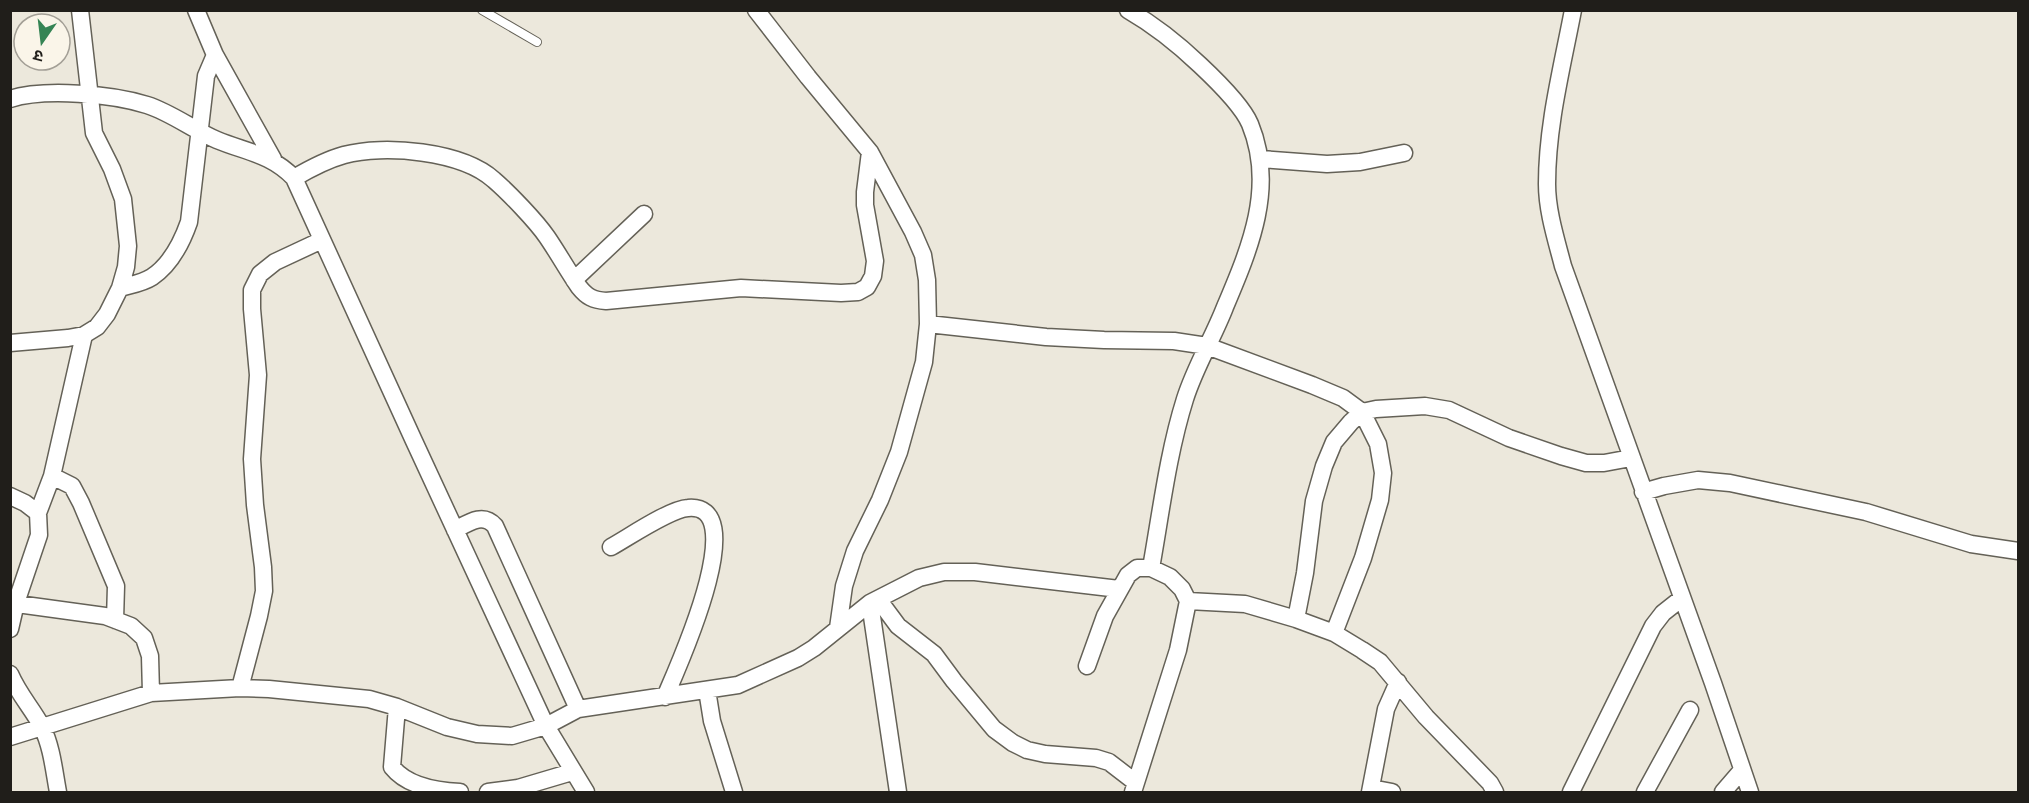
<svg xmlns="http://www.w3.org/2000/svg" width="2029" height="803" font-family="Barlow,'Noto Sans Devanagari',sans-serif">
<rect width="100%" height="100%" fill="#ece8dc"/>
<g fill="none" stroke-linecap="round" stroke-linejoin="round">
<g stroke="#646157" stroke-width="10">
<path id="service" d="M482 10 537 42"/>
</g>
<g stroke="#646157" stroke-width="19">
<path id="minor" d="M196 10 215 55 273 159
M756 10 808 77 870 152 913 232 923 255 927 280 928 324 924 362 899 452 880 500 855 551 844 586 838 628
M1128 10C1154 25 1179 45 1200 65 1216 80 1242 105 1250 124 1276 187 1250 248 1225 307 1213 338 1195 367 1185 399 1168 453 1161 512 1151 568
M1573 10C1562 68 1547 125 1547 184 1547 211 1556 239 1563 266L1713 683 1750 792
M10 99C45 88 112 94 147 105 172 113 193 130 217 140 246 152 271 154 294 178L414 441 546 726 586 792
M1261 159 1327 164 1360 162 1404 153
M294 178C311 168 326 160 344 155 384 144 462 151 494 180 509 193 536 221 547 237 558 253 568 271 579 287 587 297 593 300 606 301L741 288 841 293 858 292 867 287 873 276 875 261 865 205V192L870 152
M574 280 644 214
M120 288C130 285 143 283 152 277 170 265 182 242 189 222L206 76 215 55
M928 324 1046 337 1104 340 1174 341 1207 346 1312 385 1343 398 1362 412 1378 444 1383 473 1380 500 1363 558 1334 633
M10 343 68 338 84 335 97 327 107 314 120 288 126 267 128 246 123 199 112 169 94 133 80 10
M52 476 72 486 81 503 116 586 115 620
M1643 492 1664 486 1698 480 1730 483 1866 512 1971 544 2018 551
M10 496 25 503 38 513
M455 530C468 523 483 512 495 526L578 709
M611 547C629 537 670 509 688 508 754 502 676 671 665 697
M878 599 898 626 934 654 954 681 994 729 1013 743 1027 750 1045 754 1096 758 1109 762 1135 782
M1188 601 1245 604 1296 619 1334 633 1362 650 1380 662 1426 717 1490 783 1495 792
M10 603 105 616 131 626 144 638 150 656 151 693
M870 603 898 792
M1296 619 1305 573 1314 501 1324 466 1334 442 1351 422 1362 412 1376 409 1425 406 1449 410 1509 438 1561 456 1586 463H1604L1631 458
M10 629 16 603 39 535 38 513 52 476 84 335
M1087 666 1105 616 1128 575 1137 568H1151L1170 577 1182 589 1188 601 1178 650 1133 792
M10 674C19 695 32 708 42 727 52 747 54 771 58 792
M240 688 259 616 264 591 263 567 255 505 252 459 258 375 252 309V290L260 274 275 262 322 240
M707 690 712 721 734 792
M397 707 392 767C407 786 437 791 460 792
M10 737 151 693 240 688 269 689 369 699 397 707 447 727 477 734 512 736 546 726 578 709 738 685 798 658 814 648 870 603 919 578 944 572H975L1119 589
M1371 788 1392 792
M488 792 518 788 572 772
M1370 792 1386 709 1398 682
M1571 792 1653 626 1663 613 1682 598
M1645 792 1690 710
M1723 792 1742 770"/>
</g>
<use href="#service" stroke="#fff" stroke-width="8"/>
<use href="#minor" stroke="#fff" stroke-width="16"/>
</g>
<rect width="2029" height="803" fill="none" stroke="#201e1a" stroke-width="24"/>
<g transform="translate(42 42) rotate(194)"><circle r="28" fill="#faf5e9" stroke="#a39f96" stroke-width="1.5"/>
<path d="M0-4.5L10 22L0 15L-10 22Z" fill="#358454"/>
<text y="-9" font-size="16" font-weight="bold" text-anchor="middle" fill="#201e1a">उ</text>
</g>
</svg>
